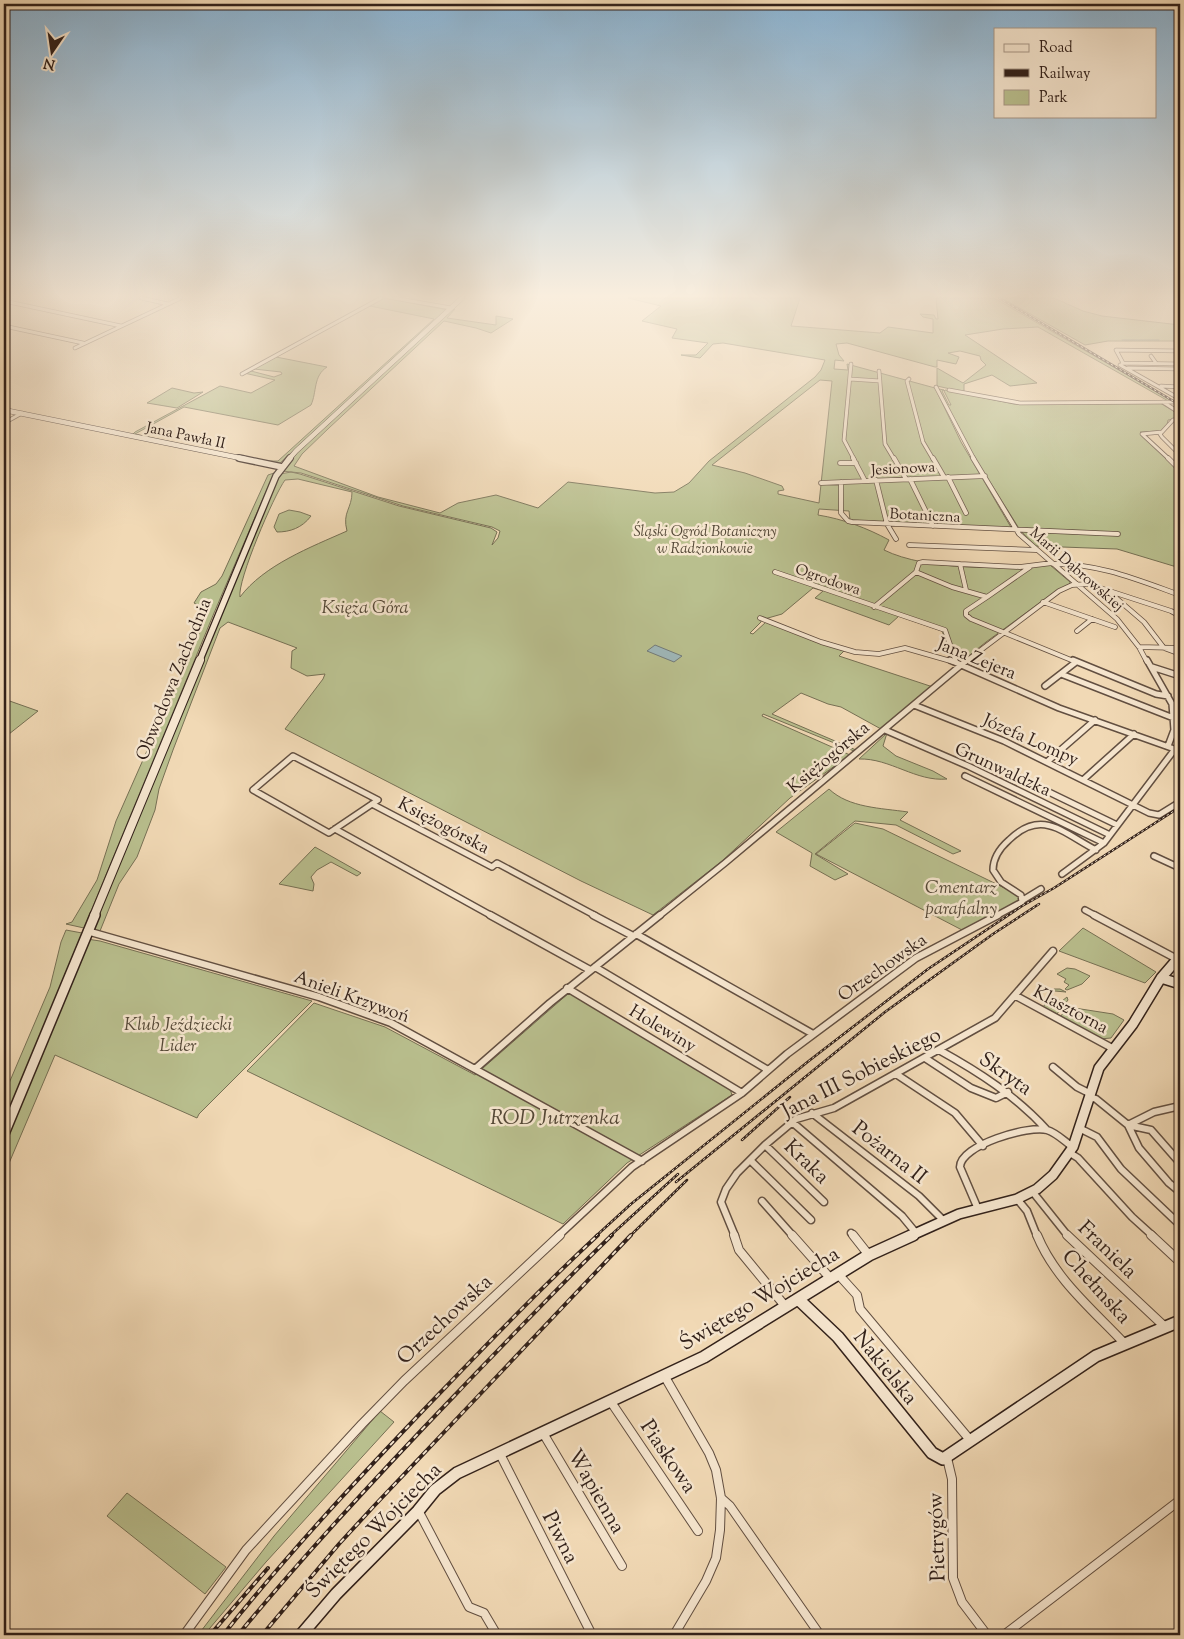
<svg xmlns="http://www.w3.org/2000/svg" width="1184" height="1639" font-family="'Sorts Mill Goudy',serif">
<rect width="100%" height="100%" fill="#f1d9b5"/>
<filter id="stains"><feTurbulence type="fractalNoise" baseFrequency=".004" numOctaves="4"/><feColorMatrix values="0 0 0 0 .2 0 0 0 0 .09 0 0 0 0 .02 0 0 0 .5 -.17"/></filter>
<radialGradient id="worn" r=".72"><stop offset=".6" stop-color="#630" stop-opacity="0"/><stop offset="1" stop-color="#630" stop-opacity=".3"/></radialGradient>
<path fill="#b9bf8e" stroke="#767054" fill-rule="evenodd" d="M384 298 448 310 280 463C263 468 160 441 136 436L133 434 135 432 220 386 251 393 275 380 244 373 251 371 274 377 282 374 281 372 254 369 276 357 327 367C313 376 317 392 311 405L278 425 184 407 135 434 257 461H278L434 319 370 306Z
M628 298H800L791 326 880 333 888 327 933 333V319L923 317 920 314 934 315 936 319H938L936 298H994L1169 399 1170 402 1038 327 1003 329 965 335 1037 383 1010 386 992 375 964 384V392L937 386V368L963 383 986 365 981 360 980 356 960 351 948 353 959 357 956 364 937 360V367H935L847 343 836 344 839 355 844 361 835 360 834 369 848 370 847 364 935 388 961 442 1012 529 850 520 849 511 819 509 818 515C843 519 867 528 889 540L884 550C927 571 1003 569 1050 565L1070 582V584L1056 591 986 642 961 662 953 660 942 631 899 616 889 625 815 598 823 591 813 588 782 614 761 620V622L750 633 753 634 766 622 844 651 839 656 933 687 881 729 841 707 828 704 801 693 772 714 856 750 854 751 763 714 762 716 850 755 790 798 722 861 653 915 581 881 285 729 323 679 325 674 307 676 291 668 292 651 297 648 228 622 220 628 173 750 159 789 155 810 137 857 119 884 100 931 92 929 270 493 280 474 291 472 300 474 399 506 491 528 497 532 492 545 498 538 500 531 492 527 403 506 301 473 282 471 302 447 453 309H455L447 318 496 325V316L513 319 491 333 476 328 444 321 329 428 302 454 294 466 378 497 440 513 458 503 496 495 538 508 568 482 655 493 674 492 689 483 709 461 815 377 821 370 825 360 723 343 713 344 700 358 681 355H696L708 343 672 338 677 329 642 321 661 306ZM820 380 832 381 819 503 778 494V491L784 490 782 486 745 473 712 465ZM298 479 352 492C352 509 342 512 347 531 311 547 264 565 240 597 237 581 274 495 285 480Z
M1002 298H1054L1083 311 1102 316 1180 325V341H1108L1085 345Z
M172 388 194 393 203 392 177 408 147 403Z
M939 389 944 390 942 391 949 405H951L944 391 945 390 1014 404 1160 403 1180 415V418L1168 420 1167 425 1161 431 1140 432 1180 472V568L1117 549 1035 546 1020 530 972 453Z
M274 473 214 613 84 928 66 924 72 922 97 880 116 821 207 615V610L194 603 201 592 216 584 222 576 268 475Z
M289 510 300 512 311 516C302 528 290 532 277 532L274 527 279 514Z
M4 699 38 711 4 738Z
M887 733 883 746 896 756 933 771 947 779C916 782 890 758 859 759Z
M829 789C849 808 881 808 908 812L900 820 961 851 953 854 896 825 855 821 815 854 848 874 835 880 810 866 812 853 776 832Z
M855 823 883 829 1019 895 1021 900 962 930 816 854Z
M315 847 361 873 357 876 331 862 317 870 311 877 314 884 313 891 279 884Z
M1083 928 1156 972 1145 983 1059 951Z
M66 930 82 933 4 1122V1095L50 987 61 942Z
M87 939 100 941 312 1001 199 1114 197 1118 55 1055 4 1175V1145Z
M1067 968 1075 969 1090 976 1082 984 1067 990 1065 989 1069 985 1064 982 1066 979 1057 974Z
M1054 989H1060L1066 992 1055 991 1052 994 1053 998 1062 1001 1067 997 1068 1000 1057 1014 1043 1007 1049 999 1048 993Z
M570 992 730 1089 732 1095 627 1163 563 1224 247 1071 314 1003 385 1027 475 1075Z
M1068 1007 1113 1014 1124 1020 1111 1038 1100 1039 1060 1017Z
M380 1411 394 1422 266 1562 204 1635H198L274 1536Z
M127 1493 226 1567 205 1594 107 1516Z"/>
<path fill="#9fb7b9" stroke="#737b79" d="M655 645 682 656 674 662 647 651Z"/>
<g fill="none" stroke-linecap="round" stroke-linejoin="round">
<path stroke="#737b79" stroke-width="1" d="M1122 340H1159"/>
<g stroke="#624f41" stroke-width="4.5">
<path id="street-far4" d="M141 298 168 304
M394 298 451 308
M4 301 121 326
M4 326 83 343
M75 348 181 298
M1151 356 1156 363
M1122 363 1180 364
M1123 363 1116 350 1180 351
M851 364 844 440 854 459
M1120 365 1180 399
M1128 368 1180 369
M879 371 885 444 894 459
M242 374 381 298
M850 379 880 381
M909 379 907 381 923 442 933 459
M1161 386 1180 387
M936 387 974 459
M949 390 1020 403 1180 402
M1163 402 1180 413
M4 423 22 413
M1162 432 1160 434 1162 437 1180 455
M1169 459 1142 434 1162 432 1173 420 1180 419"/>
</g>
<g stroke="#624f41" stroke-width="5.5">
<path id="street-far3" d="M853 458 865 481
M894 458 906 479
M933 458 944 477
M973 458 1019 534 1117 619 1139 647 1147 662
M1168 458 1180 470
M840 463H856
M948 477 966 513
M910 479 933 526
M876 480 887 524 896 539
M841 482V513L848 521 852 522 1118 534
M821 483 985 476
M909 545 1036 550
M960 564 1020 567 1052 563
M1053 564C1098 563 1138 580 1180 595
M775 572 945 630 956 662
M916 572 952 587 987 597 966 611V615L971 619 1076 662
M1108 591 1144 622 1164 648 1180 654
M987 597 1030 567
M1043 602 1115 627
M874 607 916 572 919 563 923 562 960 564 966 590
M760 618 821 642 855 652 879 654 905 648 954 662
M1077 631 1092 619
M1139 647 1180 648
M965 662 1059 591 1072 585 1088 584 1171 611 1180 616"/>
</g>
<g stroke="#624f41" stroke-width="8">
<path id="street-far2" d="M950 660 1059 708 1180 751
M1073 660 1156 694 1168 696
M1147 660 1172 704 1180 712
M1152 667 1180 676
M1061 674 1176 719
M1045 686 1076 662
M914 705 1004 741 1149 813 1159 815 1180 802
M885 730 968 766 1110 835
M1168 746 1174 730 1172 704
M962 750 1117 825
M293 756 378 800 329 833 253 790Z
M1048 761 1095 720
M965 776 1104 843
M1084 779 1134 734
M372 804 492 867 497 863 596 916
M335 829 492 916
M1154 856 1180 868
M1062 874 1104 843 1175 749
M1023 900 1041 889
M1085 910 1096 916
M659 916 725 863 967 660
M996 916 1022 902 1021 895 1001 882 993 870C993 858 1000 848 1009 840 1042 808 1063 833 1096 850"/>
</g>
<g stroke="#624f41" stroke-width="9">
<path id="street-far1" d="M490 915 590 970
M593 915 633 936
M1094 915 1177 959
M87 931 319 997 391 1023 642 1161
M636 934 813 1034
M595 967 768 1070
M567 988 742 1093
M1016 996 1112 1048
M939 1050C979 1072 1016 1096 1047 1130
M925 1058 971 1088 996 1098 1008 1092
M1053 1067 1077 1087 1091 1094
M475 1069 550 1003 660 915
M896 1074 955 1113 983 1146
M1090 1097 1096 1099 1128 1125 1139 1148 1169 1183 1180 1192
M812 1113 919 1196 944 1221
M792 1122 902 1216 916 1233
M1128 1125 1151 1130 1180 1163
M1128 1125 1154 1112 1180 1106
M1081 1129 1097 1137 1121 1169 1180 1225
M765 1145 824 1202
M1070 1153 1078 1158 1132 1217 1153 1236
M750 1160 811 1220
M1032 1191 1068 1236
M1017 1199 1027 1211 1037 1236
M762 1201 793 1236
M978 1209 960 1167C960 1145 1029 1125 1047 1130 1057 1133 1065 1142 1073 1147
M851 1233 854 1236
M558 1236 632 1167 742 1093 787 1054 916 958 998 915
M735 1236 721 1202 726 1189 737 1173 765 1145 796 1119 834 1108 995 1018 1053 951"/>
</g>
<g stroke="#624f41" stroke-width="10">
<path id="street" d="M734 1235 739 1250 785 1306
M792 1235 830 1278
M853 1235 868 1254
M1037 1235C1055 1279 1092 1309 1124 1343
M1067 1235 1164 1326
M1151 1235 1180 1262
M838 1274 857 1295 860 1309 970 1440
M665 1377 709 1453 716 1470 721 1498 720 1530 716 1558 706 1581 674 1635
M611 1402 698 1531
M543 1433 622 1566
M500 1454 592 1635
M947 1458 952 1479 953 1578 962 1602 987 1635
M721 1498 730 1506 820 1635
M419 1512 469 1607 484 1613 497 1635
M184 1635 246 1550 362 1424 404 1381 560 1235
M1004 1635 1180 1500"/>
</g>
<g stroke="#32211a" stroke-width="5.5">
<path id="secondary-far4" d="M4 410 245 459
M289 459 296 451 462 298"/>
</g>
<g stroke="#32211a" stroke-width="8">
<path id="secondary-far3" d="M239 458 282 467
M199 662 276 476 290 458"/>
</g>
<g stroke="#32211a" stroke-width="10">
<path id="secondary-far2" d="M94 916 200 660"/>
</g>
<g stroke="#32211a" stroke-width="12">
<path id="secondary-far1" d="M1161 978 1180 984
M4 1134 95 915
M910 1236 959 1214 1017 1199 1037 1189 1053 1175 1073 1147 1099 1068 1133 1024 1161 978 1180 956"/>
</g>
<g stroke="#32211a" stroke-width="14">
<path id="secondary" d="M798 1299 838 1337 932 1453 943 1459 1096 1356 1180 1321
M301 1635 336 1594 418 1511 435 1490 457 1473 704 1357 869 1255 913 1235"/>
</g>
<use href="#street-far4" stroke="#f6e6cf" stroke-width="3"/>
<use href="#street-far3" stroke="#f6e6cf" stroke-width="4"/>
<use href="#street-far2" stroke="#f6e6cf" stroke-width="5"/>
<use href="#street-far1" stroke="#f6e6cf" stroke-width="6"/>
<use href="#street" stroke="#f6e6cf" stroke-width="8"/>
<use href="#secondary-far4" stroke="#f6e6cf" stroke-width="4.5"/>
<use href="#secondary-far3" stroke="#f6e6cf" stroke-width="5.5"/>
<use href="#secondary-far2" stroke="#f6e6cf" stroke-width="8"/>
<use href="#secondary-far1" stroke="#f6e6cf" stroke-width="9"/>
<use href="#secondary" stroke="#f6e6cf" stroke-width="11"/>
<g stroke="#32211a" stroke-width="2.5">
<path id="rail-far1" d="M999 298 1180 405
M742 1140 790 1097
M676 1182 885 1012 993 934 1039 904
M596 1236 631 1204 810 1060 928 969 1022 906 1054 888 1180 807
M610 1236 678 1174
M630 1236 687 1180"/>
</g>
<g stroke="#32211a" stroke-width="4">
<path id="rail" d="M210 1635 268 1568
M223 1635C290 1551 363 1473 437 1396 490 1341 542 1287 598 1235
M238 1635C307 1551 381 1472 456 1394 507 1341 558 1287 612 1235
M262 1635 339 1544 374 1506 631 1235"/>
</g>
<use href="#rail-far1" stroke="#f6e6cf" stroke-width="1" stroke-dasharray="2.5" stroke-linecap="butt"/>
<use href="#rail" stroke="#f6e6cf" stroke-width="2" stroke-dasharray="5.5" stroke-linecap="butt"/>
</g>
<linearGradient id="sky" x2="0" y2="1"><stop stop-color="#8bb5d5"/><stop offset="0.56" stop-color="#f9eede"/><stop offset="1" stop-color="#f9eede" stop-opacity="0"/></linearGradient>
<rect width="1184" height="528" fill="url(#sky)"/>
<g text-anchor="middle" stroke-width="5" stroke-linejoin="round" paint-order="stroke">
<g font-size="15" fill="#32211a" stroke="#f6e6cf">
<text transform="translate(186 435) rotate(12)" y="5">Jana Pawła II</text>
<text transform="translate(903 468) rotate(-3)" y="5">Jesionowa</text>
<text transform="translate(925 515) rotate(3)" y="5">Botaniczna</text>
<text transform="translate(1077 569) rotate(41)" y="5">Marii Dąbrowskiej</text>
<text transform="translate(828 579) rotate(19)" y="5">Ogrodowa</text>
</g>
<g font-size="15" font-style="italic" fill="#544837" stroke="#f6e6cf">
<text x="705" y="536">Śląski Ogród Botaniczny<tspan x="705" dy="17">w Radzionkowie</tspan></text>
</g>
<g font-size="18" font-style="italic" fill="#544837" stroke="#f6e6cf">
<text x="365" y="613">Księża Góra</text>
<text x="961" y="893">Cmentarz<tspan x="961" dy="21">parafialny</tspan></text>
<text x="178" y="1030">Klub Jeździecki<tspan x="178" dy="21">Lider</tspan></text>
</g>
<g font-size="18" fill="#32211a" stroke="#f6e6cf">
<text transform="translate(977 658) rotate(22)" y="6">Jana Zejera</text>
<text transform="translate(173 679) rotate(-68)" y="6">Obwodowa Zachodnia</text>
<text transform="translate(1031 739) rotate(24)" y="6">Józefa Lompy</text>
<text transform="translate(828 757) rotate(-40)" y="6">Księżogórska</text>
<text transform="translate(1003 769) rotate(25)" y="6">Grunwaldzka</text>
<text transform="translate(444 825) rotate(28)" y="6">Księżogórska</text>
<text transform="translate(882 967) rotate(-35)" y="6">Orzechowska</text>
<text transform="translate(352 996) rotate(20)" y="6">Anieli Krzywoń</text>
<text transform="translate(1071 1009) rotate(28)" y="6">Klasztorna</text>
<text transform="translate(663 1028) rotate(31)" y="6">Holewiny</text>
</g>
<g font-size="21" fill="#32211a" stroke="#f6e6cf">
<text transform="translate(861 1072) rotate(-27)" y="7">Jana III Sobieskiego</text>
<text transform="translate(1006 1073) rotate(35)" y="7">Skryta</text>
<text transform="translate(890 1152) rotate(38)" y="7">Pożarna II</text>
<text transform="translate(807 1161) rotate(44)" y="7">Kraka</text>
<text transform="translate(1108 1249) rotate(44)" y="7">Franiela</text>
<text transform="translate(1097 1286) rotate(48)" y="7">Chełmska</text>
<text transform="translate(759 1298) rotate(-31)" y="7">Świętego Wojciecha</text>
<text transform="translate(444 1319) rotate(-43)" y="7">Orzechowska</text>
<text transform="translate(886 1367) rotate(51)" y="7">Nakielska</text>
<text transform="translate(669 1456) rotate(56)" y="7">Piaskowa</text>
<text transform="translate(597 1491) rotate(60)" y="7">Wapienna</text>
<text transform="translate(373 1530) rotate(-45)" y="7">Świętego Wojciecha</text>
<text transform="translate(561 1537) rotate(63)" y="7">Piwna</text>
<text transform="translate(936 1537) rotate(-92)" y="7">Pietrygów</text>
</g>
<g font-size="21" font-style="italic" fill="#544837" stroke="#f6e6cf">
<text x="555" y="1124">ROD Jutrzenka</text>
</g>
</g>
<rect width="1184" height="1639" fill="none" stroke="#f1d9b5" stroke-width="20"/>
<rect x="5" y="5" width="1174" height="1629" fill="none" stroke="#32211a" stroke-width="2.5"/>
<rect x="10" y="10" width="1164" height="1619" fill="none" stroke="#32211a"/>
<rect x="994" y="28" width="162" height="90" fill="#f6e6cf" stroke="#a89787"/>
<rect x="1004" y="44" width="25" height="8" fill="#f6e6cf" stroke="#a89787"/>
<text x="1039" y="52" font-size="15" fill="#32211a">Road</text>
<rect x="1004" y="69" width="25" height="8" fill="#32211a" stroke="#a89787"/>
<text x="1039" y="78" font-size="15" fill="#32211a">Railway</text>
<rect x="1004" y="90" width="25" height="15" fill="#b9bf8e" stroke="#a89787"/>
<text x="1039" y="102" font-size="15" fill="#32211a">Park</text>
<g transform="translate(52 52) rotate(193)" stroke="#f6e6cf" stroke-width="4" paint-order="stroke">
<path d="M0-4L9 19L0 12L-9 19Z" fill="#32211a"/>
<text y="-8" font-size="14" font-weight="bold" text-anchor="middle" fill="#32211a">N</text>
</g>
<rect width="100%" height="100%" filter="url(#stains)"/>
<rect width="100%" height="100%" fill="url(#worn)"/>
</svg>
